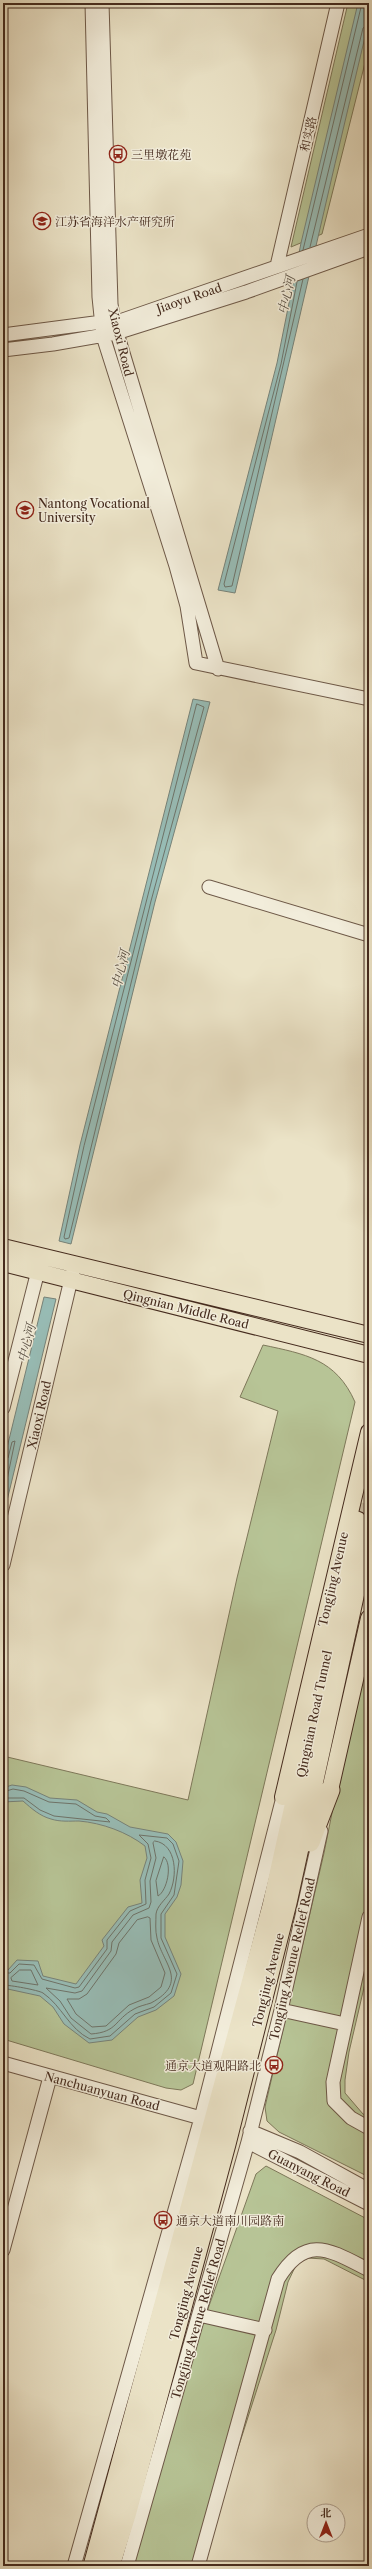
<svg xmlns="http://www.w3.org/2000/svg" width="372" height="2569" font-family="'Libre Caslon Text','Noto Serif SC',serif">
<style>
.green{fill:#b7c496;stroke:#7e785a}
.water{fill:#98beb8;stroke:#77837a}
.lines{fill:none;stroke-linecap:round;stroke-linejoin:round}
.shore{stroke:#6e746b;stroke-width:1}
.highway-tunnel{stroke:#cabea5;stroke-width:19;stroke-dasharray:19 10;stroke-linecap:butt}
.minor-casing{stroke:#6e5948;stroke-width:15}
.major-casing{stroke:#452b1e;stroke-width:18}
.highway-casing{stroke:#452b1e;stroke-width:21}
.minor{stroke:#f2eddb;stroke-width:13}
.major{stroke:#ebe3c7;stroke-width:16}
.highway{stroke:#ebe3c7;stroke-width:19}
.labels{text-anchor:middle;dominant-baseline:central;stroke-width:3;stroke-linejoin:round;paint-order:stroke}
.street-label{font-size:12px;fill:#452b1e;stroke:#f2eddb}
.poi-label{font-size:12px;fill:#452b1e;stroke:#f2eddb;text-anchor:start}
.water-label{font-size:13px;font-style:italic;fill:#5a5044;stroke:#f2eddb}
</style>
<rect width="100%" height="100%" fill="#ebe3c7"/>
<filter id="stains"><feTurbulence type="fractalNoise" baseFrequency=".005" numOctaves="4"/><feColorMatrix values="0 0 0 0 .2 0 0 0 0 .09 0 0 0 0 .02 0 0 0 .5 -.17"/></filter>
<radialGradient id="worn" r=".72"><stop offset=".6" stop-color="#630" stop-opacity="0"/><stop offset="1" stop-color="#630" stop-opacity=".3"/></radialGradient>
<!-- green -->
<path class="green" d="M348,3h21v44l-47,187 -31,13z
M263,1345c42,9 73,14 92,57l-162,682 -12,6 -15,-2 -163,-49v-283l185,44 49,-222 41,-167 -38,-14z
M369,1649v317l-20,86 -4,28v13l18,21 6,3v60l-90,-45 -12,-11 -2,-14 59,-254 28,-140z
M266,2166l103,54v62l-45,-23 -16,-1 -12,7 -8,17 -12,48 -53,165 -19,71h-74l69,-232 57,-160z"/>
<!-- water -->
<path class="water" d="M358,3h11v17c-46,191 -88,382 -134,573l-17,-3 59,-227 24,-120z
M193,699l17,3 -55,200 -84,342 -12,-3 21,-96z
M44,1297l12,2 -53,218v-53z
M12,1785l14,2 24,11 27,2 20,12 10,2 23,13 38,7 8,8 7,19 -2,24 -4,12 -12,17v23l16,37 -7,22 -18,14 -18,7 -26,23 -23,3 -25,-19 -11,-17 -13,-11 -37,-8v-19l5,1 9,-10 21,1 5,15 33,8 28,-38 -2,-6 26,-33 14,-4 -2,-23 7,-22 -2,-12c-18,-14 -43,-23 -66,-25 -9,0 -19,1 -28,-2 -11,-3 -19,-10 -28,-18l-20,1v-14z"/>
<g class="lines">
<!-- shore -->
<path class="shore" d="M310,247l53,-219 6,-4
M303,250l59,-247
M297,282l-16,82 -57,220 1,3 7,-1 71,-307
M197,704l7,3 -53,194 -82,337 -4,1 -1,-2 20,-91z
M3,1461l5,-3 4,-16 3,-1 -12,58
M3,1792l10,-3 11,2 25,11 27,2 19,12 11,2 4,4 -56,-6 -14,-6 -16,-12h-21
M155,1841c22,3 23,36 14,53 -4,6 -12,12 -13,20 0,7 -1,17 1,24 5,25 33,44 -6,65 -6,2 -12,3 -17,6 -20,11 -16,23 -43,25l-20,-16 -11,-17 -14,-13 29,5 7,-2 29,-40 1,-9 21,-27 16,-7 2,-6 -1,-21 6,-23 -3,-15z
M164,1857c9,7 3,34 -6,39l-2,-15z
M148,1917l2,1 1,22 14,33 -4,14 -12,10 -20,8 -23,21 -14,1 -16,-13 -9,-15h12l8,-5 29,-40 3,-11 18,-23z
M20,1970h11l7,15 -26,-4 -1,-3z
M3,1973h7l9,-9 15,1 8,14 33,9 4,-1 28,-38v-9l23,-29 16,-7 -1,-24 6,-22 -3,-14 -9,-9 28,3 6,6 6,17 -5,34 -13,19v24l16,36 -6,19 -17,14 -19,7 -25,22 -20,3c-21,-10 -28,-33 -47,-46 -5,-3 -33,-8 -40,-8"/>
<!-- highway-tunnel -->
<path class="highway-tunnel" d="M357,1521l12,-50"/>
<defs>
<path id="minor" d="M92,3l7,294 4,39 73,230 11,40 9,57 173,36
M102,3l9,301 3,19 104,346
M277,266l61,-263
M3,335l99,-13 12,1 255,-88
M3,350l50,-6 63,-11 130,-41 123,-44
M209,887l160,48
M3,1408l37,-145
M3,1565l70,-294
M369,1917l-36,165 1,19 17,17 18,10
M281,2010l64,14
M3,2063l198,55
M250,2131l50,21 69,38
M248,2142l121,62
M3,2250l47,-173
M199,2315l66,15
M74,2566l127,-448 82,-321
M127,2566l121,-424 33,-132 40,-179
M198,2566l80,-287c28,-46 52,-29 91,-9"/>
<path id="major" d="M3,1247l366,88
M3,1263l366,92
M330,1790l39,-172
M283,1797l86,-365"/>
<path id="highway" d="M310,1842l20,-52
M93,2566l179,-660 85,-385
M110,2566l16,-51 100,-371 61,-241 82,-375"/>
</defs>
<!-- minor casing -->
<use href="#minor" class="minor-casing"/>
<!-- major casing -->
<use href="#major" class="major-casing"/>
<!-- highway casing -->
<use href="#highway" class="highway-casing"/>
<!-- minor -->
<use href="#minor" class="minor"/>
<!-- major -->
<use href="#major" class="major"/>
<!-- highway -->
<use href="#highway" class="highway"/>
</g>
<!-- icons -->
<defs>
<symbol id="bus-ring" viewBox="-11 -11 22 22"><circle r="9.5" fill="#f2eddb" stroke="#8f2418" stroke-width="1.5"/><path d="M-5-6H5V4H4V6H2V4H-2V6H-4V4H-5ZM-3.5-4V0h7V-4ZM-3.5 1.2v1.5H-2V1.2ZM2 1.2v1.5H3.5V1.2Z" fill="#8f2418"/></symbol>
<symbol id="university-ring" viewBox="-11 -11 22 22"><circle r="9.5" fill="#f2eddb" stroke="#8f2418" stroke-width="1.5"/><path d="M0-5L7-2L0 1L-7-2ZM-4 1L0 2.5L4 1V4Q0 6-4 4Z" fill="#8f2418"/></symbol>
</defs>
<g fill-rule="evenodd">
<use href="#bus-ring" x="108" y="144" width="20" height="20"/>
<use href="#university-ring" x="32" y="211" width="20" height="20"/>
<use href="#university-ring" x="15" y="500" width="20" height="20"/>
<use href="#bus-ring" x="264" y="2055" width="20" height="20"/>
<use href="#bus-ring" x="153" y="2210" width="20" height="20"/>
</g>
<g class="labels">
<!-- street labels -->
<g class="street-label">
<text transform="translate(308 134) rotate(-77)">和实路</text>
<text transform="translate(189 298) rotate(-19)">Jiaoyu Road</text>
<text transform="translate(121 342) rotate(76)">Xiaoxi Road</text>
<text transform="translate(186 1309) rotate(14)">Qingnian Middle Road</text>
<text transform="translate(39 1415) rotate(-77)">Xiaoxi Road</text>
<text transform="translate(333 1579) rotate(-77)">Tongjing Avenue</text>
<text transform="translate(314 1714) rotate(-78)">Qingnian Road Tunnel</text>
<text transform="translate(292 1959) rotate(-77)">Tongjing Avenue Relief Road</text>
<text transform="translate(268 1980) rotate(-76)">Tongjing Avenue</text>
<text transform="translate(102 2091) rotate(15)">Nanchuanyuan Road</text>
<text transform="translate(309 2173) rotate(27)">Guanyang Road</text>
<text transform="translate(186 2293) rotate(-75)">Tongjing Avenue</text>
<text transform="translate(198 2319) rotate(-74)">Tongjing Avenue Relief Road</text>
</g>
<!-- poi labels -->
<g class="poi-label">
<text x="131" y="154">三里墩花苑</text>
<text x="55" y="221">江苏省海洋水产研究所</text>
<text x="38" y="503">Nantong Vocational<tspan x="38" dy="14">University</tspan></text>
<text x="261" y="2065" text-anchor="end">通京大道观阳路北</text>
<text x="176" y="2220">通京大道南川园路南</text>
</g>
<!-- water labels -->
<g class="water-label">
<text transform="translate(286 295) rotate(-77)">中心河</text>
<text transform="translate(120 969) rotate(-76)">中心河</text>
<text transform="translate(26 1343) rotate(-76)">中心河</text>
</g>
</g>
<!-- margin -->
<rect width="372" height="2569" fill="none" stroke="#ebe3c7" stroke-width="16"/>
<rect x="4" y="4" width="364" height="2561" fill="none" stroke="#452b1e" stroke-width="2"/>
<rect x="8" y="8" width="356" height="2553" fill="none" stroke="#452b1e"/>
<!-- north arrow -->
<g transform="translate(326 2523)"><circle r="19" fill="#f2eddb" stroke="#ad9f8f"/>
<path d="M0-3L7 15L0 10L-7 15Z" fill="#8f2418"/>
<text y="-6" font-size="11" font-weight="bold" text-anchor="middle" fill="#452b1e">北</text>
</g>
<rect width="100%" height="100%" filter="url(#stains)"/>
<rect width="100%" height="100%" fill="url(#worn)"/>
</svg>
